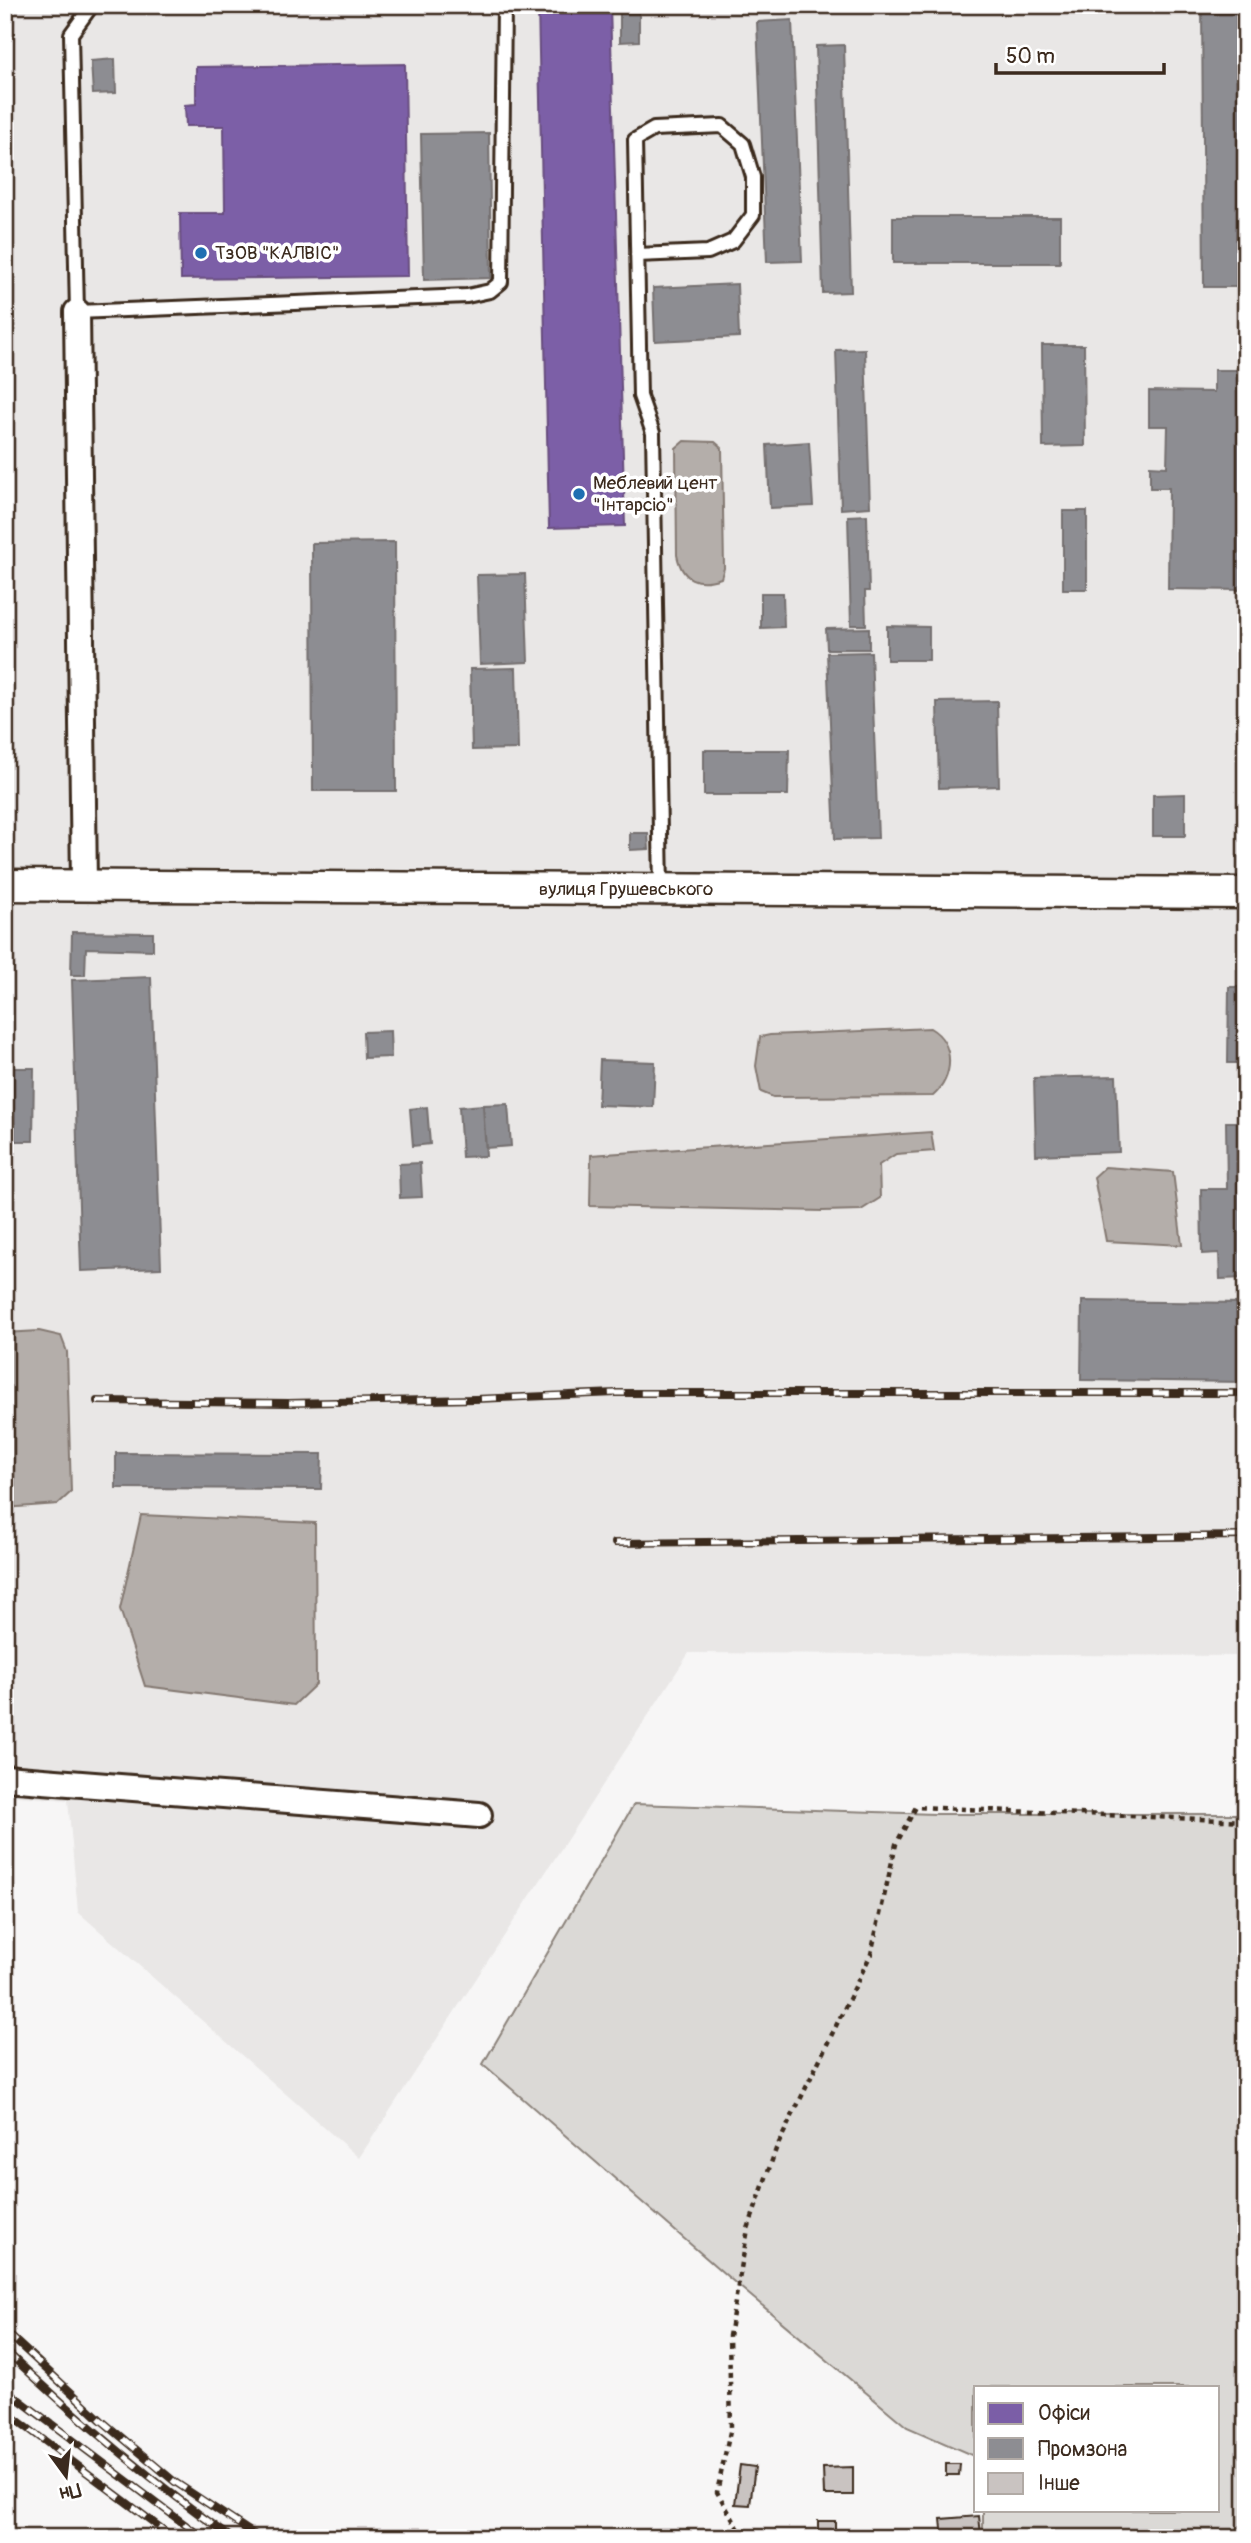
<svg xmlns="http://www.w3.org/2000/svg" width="1251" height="2543" font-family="Pangolin,sans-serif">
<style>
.built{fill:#e9e7e6}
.green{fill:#dbd9d6;stroke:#8b827a;stroke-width:2}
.water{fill:#b4aeaa;stroke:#847972;stroke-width:2}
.offices{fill:#7b5ea7;stroke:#684e7e;stroke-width:2}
.industry{fill:#8d8d92;stroke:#746f6f;stroke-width:2}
.building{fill:#c9c3c1;stroke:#3b2a1e;stroke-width:2}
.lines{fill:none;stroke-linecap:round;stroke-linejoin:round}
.service-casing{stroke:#3b2a1e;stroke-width:18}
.minor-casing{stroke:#3b2a1e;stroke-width:30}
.tertiary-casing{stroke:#3b2a1e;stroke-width:35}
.path{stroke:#3b2a1e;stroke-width:4.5;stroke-dasharray:5 5;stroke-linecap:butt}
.service{stroke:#fff;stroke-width:12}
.minor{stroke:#fff;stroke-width:24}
.tertiary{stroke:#fff;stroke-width:30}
.rail-casing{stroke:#3b2a1e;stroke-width:8}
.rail{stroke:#fff;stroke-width:5;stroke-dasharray:16;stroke-linecap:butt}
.poi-dot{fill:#1f6fb2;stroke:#fff;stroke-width:2.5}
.labels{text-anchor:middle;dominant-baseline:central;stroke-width:7;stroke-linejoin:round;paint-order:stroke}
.poi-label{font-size:19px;fill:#3b2a1e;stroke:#fff;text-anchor:start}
.street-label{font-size:19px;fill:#3b2a1e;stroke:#fff}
</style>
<rect width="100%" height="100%" fill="#f7f6f6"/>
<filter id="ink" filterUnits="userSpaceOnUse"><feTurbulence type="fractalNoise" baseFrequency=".0143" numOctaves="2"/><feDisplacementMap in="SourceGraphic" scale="14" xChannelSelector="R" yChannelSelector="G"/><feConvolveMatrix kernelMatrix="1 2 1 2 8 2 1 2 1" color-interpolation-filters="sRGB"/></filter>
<g filter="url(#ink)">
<!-- built -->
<path class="built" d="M5,5h1241v1651l-557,-3 -330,505 -281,-246 -10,-112 -63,-5z"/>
<!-- green -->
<path class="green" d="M634,1804l301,10h311v724h-263v-28h235v-123h-242v70l-69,-30 -180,-151 -244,-212z"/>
<!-- water -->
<path class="water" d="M684,441l31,1 7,6 2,120 -3,10c-24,8 -39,2 -44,-23l-1,-107z
M930,1028c26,15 24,50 3,68l-160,1 -12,-5 -5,-26 4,-29 10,-2z
M931,1132l3,19 -38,3 -17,11 1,33 -19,12 -38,1 -233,-5 1,-51z
M1105,1167l68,5 9,73 -76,-4 -12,-64z
M39,1331l22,5 6,16 4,140 -13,12 -53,4v-175z
M141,1515l174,8 1,161 -22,21 -149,-19 -25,-77z"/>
<!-- offices -->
<path class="offices" d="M538,5h72l15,521 -76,2z
M405,64l3,212 -227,3 -1,-66h45l-1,-87h-38l-1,-21 11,-1v-37z"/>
<!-- industry -->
<path class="industry" d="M620,5h19v36l-19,1z
M1202,5h44v282h-42z
M792,20l10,241 -35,1 -10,-240z
M844,45l7,247 -28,1 -7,-247z
M115,59l1,34 -23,1 -2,-33z
M489,133l2,145 -67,2 -3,-146z
M893,217h167v46h-167z
M737,284l2,53 -84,4 -2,-53z
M1042,345h42l1,101 -42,1z
M865,349l5,158 -29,2 -5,-159z
M1214,370h32l-2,220 -76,-1 1,-101h-19v-22l17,1 1,-41h-19v-35l65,1z
M809,442l4,64 -43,2 -3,-63z
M1063,511h24v78h-24z
M867,515l2,76h-4l1,34h-15l-3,-109z
M395,542l1,249h-83l-1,-248z
M525,574l3,88 -48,2 -3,-89z
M761,593h22l1,34 -23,1z
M887,626l42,1v33h-42z
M869,628v21h-42l-1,-20z
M871,652l7,186 -43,1 -8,-186z
M516,668l2,81 -46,1 -2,-81z
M997,701l2,85 -60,2 -2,-86z
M704,750h85l-1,45h-84z
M1185,794v42h-32v-41z
M630,833h18l1,16 -19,1z
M72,932l81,1v17l-67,-2 -1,27h-14z
M151,977l10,291 -80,3 -9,-291z
M1229,987h17v76h-18z
M390,1031l1,26 -27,1 -1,-26z
M600,1060l55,2 -2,45 -55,-2z
M5,1068h29l-1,73h-28z
M1116,1076l3,76 -83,3 -2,-77z
M508,1104l3,42 -25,2 -3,-43z
M483,1105l3,51 -24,1 -3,-50z
M427,1107l3,37 -17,2 -3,-37z
M1226,1122h20v156l-26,1 -1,-26 -17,1 -1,-65h26z
M420,1163l2,34 -22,1 -1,-34z
M1082,1301l164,2v79l-165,-2z
M116,1453l206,1 -1,35 -205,-1z"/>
<!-- building -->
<path class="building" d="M946,2464h14l-1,11h-13z
M740,2465l15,2 -5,38 -15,-1z
M853,2467v28h-29l-1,-27z
M979,2516l2,19 -38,3 -2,-19z
M818,2521h17v17h-17z"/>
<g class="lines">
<defs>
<path id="service" d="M92,5l-21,29 6,278 390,-16 23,-5 11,-9 3,-277
M637,255l71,-3 25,-11 20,-26v-38l-10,-33 -21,-18 -68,3 -19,11 5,256 13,37 8,456"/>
<path id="minor" d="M77,312l7,573
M5,1778l474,37"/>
<path id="tertiary" d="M5,885l1241,8"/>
</defs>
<!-- service casing -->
<use href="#service" class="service-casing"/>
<!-- minor casing -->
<use href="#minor" class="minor-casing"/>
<!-- tertiary casing -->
<use href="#tertiary" class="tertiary-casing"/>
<!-- path -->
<path class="path" d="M744,2538l-27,-46 14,-65 -2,-91 19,-107 28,-80 95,-195 25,-110 20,-37 330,14"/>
<!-- service -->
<use href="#service" class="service"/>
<!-- minor -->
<use href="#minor" class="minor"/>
<!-- tertiary -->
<use href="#tertiary" class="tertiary"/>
<defs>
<path id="rail" d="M97,1401l192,2 186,-4 141,-6h630
M615,1543l631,-7
M5,2331l96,89 74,62 85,56
M5,2350c72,68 146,131 227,188
M5,2389l198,149
M5,2411l169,127"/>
</defs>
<!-- rail casing -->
<use href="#rail" class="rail-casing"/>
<!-- rail -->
<use href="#rail" class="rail"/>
</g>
</g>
<!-- markers -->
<g class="poi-dot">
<circle cx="201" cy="253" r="7"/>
<circle cx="579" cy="494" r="7"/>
</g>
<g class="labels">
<!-- poi labels -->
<g class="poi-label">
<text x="215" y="253">ТзОВ "КАЛВІС"</text>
<text x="593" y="483">Меблевий цент<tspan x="593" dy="22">"Інтарсіо"</tspan></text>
</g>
<!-- street labels -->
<g class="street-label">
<text x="626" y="889">вулиця Грушевського</text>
</g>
</g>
<!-- margin -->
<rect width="1251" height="2543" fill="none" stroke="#fff" stroke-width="28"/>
<rect x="14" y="14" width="1223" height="2515" fill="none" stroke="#3b2a1e" stroke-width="2.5" filter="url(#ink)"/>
<!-- legend -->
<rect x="974" y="2386" width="245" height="126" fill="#ffffff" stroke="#b1aaa5" stroke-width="2"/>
<rect x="988" y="2403" width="35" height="21" fill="#7b5ea7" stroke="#b1aaa5" stroke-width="2"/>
<text x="1038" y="2420" font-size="21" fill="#3b2a1e">Офіси</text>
<rect x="988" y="2438" width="35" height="21" fill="#8d8d92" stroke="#b1aaa5" stroke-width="2"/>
<text x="1038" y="2456" font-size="21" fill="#3b2a1e">Промзона</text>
<rect x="988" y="2473" width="35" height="21" fill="#c9c3c1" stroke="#b1aaa5" stroke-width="2"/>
<text x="1038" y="2490" font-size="21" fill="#3b2a1e">Інше</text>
<!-- north arrow -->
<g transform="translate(66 2476) rotate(165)" stroke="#ffffff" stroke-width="5" paint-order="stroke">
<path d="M0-5L12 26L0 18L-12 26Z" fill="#3b2a1e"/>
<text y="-10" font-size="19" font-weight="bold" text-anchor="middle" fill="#3b2a1e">Пн</text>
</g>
<!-- scale -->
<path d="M996 63v10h168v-10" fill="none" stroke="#3b2a1e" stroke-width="3.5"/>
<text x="1006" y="63" font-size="21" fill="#3b2a1e" stroke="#ffffff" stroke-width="5" paint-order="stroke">50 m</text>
</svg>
